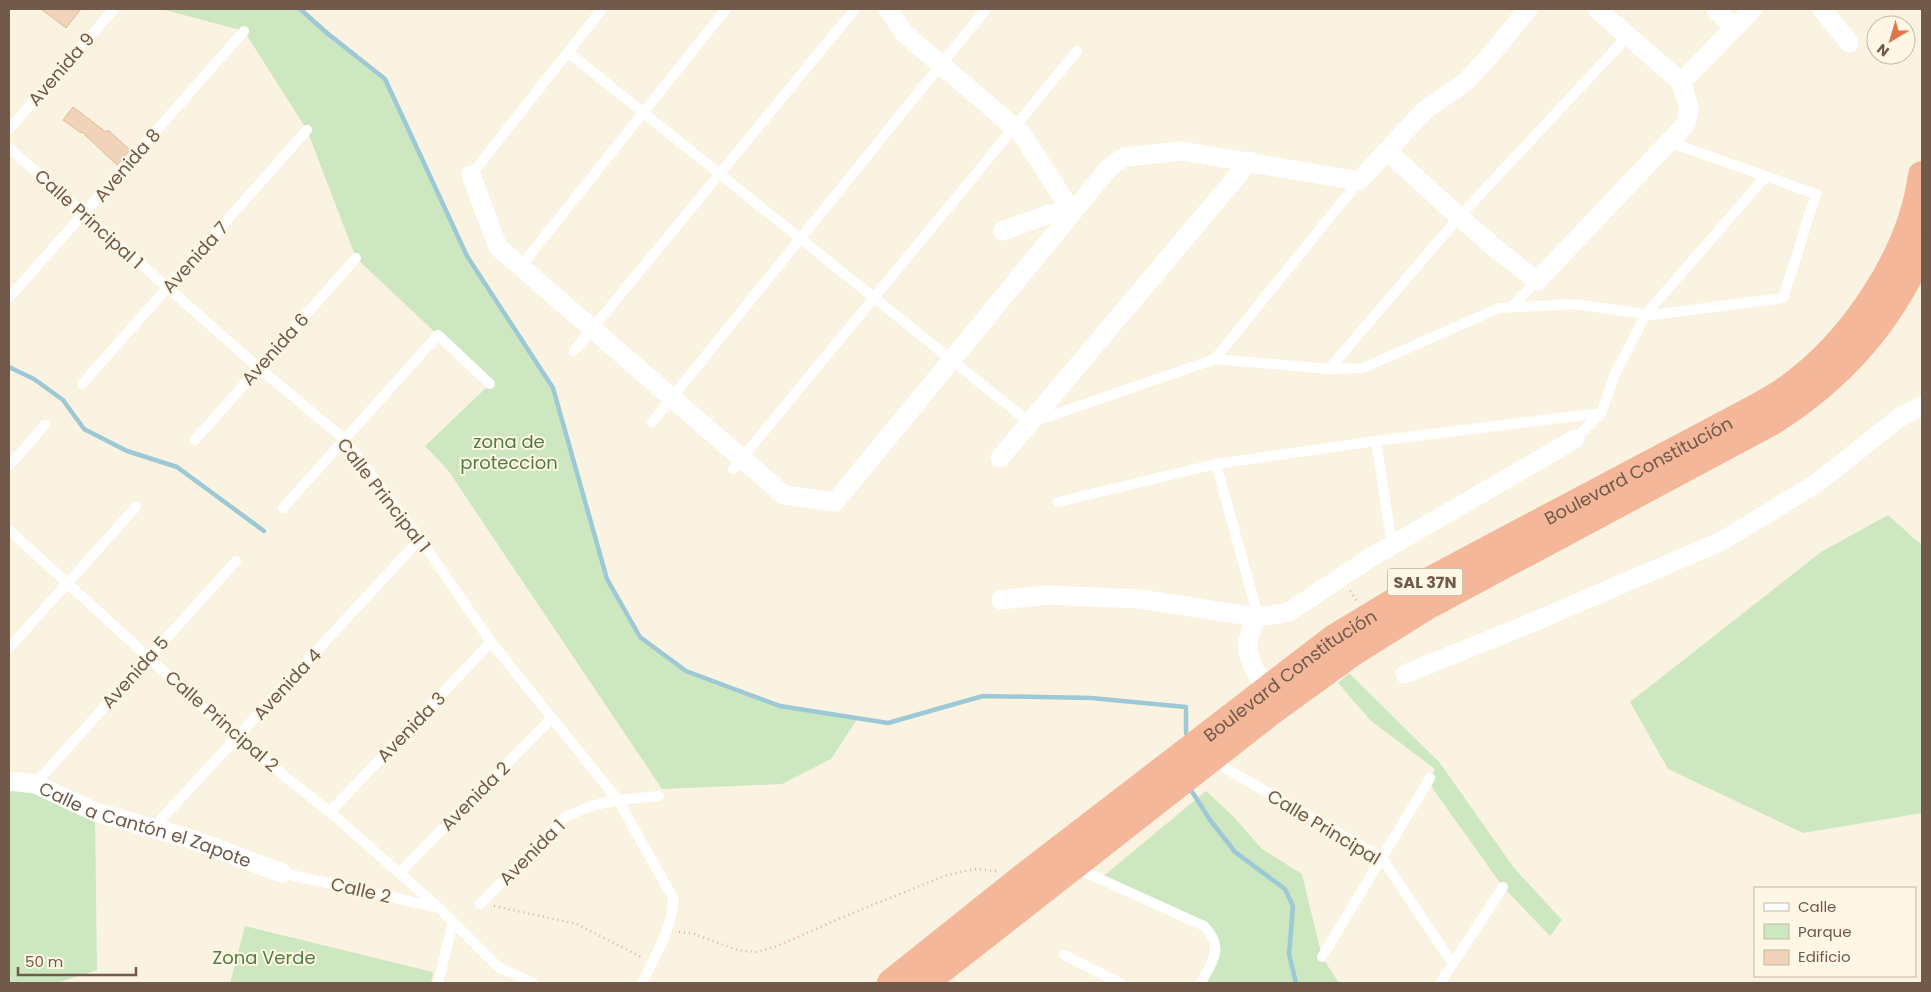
<svg xmlns="http://www.w3.org/2000/svg" width="1931" height="992" font-family="Poppins,sans-serif">
<style>
.green{fill:#cde8c0}
.lines{fill:none;stroke-linecap:round;stroke-linejoin:round}
.stream{stroke:#9dc8d5;stroke-width:4.5}
.building{fill:#f0d3b9;stroke:#e2ba9a}
.path{stroke:#d4b69d;stroke-width:2.5;stroke-dasharray:1 4;stroke-linecap:butt}
.lane{stroke:#fff;stroke-width:10}
.street{stroke:#fff;stroke-width:19}
.highway{stroke:#f4b799;stroke-width:28}
.labels{text-anchor:middle;dominant-baseline:central;stroke-width:4;stroke-linejoin:round;paint-order:stroke}
.shield{fill:#fef7e6;stroke:#9b8978;stroke-width:1}
.shield-label{font-size:16px;font-weight:bold;fill:#715a49}
.street-label{font-size:18px;fill:#715a49;stroke:#fef7e6}
.park-label{font-size:18px;fill:#517c44;stroke:#fef7e6}
</style>
<rect width="100%" height="100%" fill="#fbf3e1"/>
<!-- green -->
<path class="green" d="M161,9h139l27,24 58,46 82,177 86,132 54,191 33,58 46,34 94,35 78,12 -27,41 -49,25 -120,5 -215,-320 -22,-23 65,-62 -134,-126 -49,-128 -63,-99z
M1888,515l29,26 5,3v269l-119,20 -135,-64 -38,-67 191,-150z
M1349,673l91,90 74,105 48,52 -12,16 -47,-49 -70,-98 -3,-11 5,-9 -65,-49 -32,-37z
M9,788l25,5 61,19 2,158 -40,13h-48z
M1206,791l27,25 29,33 40,25 20,83 17,26h-138l16,-30 -4,-17 -113,-57z
M245,926l188,46 -2,11h-201z"/>
<g class="lines">
<!-- stream -->
<path class="stream" d="M300,9l27,24 58,46 82,177 86,132 54,191 33,58 46,34 94,35 108,17 95,-27 108,2 95,9v26
M9,367l25,12 29,21 21,29 43,22 50,16 87,64
M1189,787l21,33 25,32 50,37 8,17 -4,48 7,29"/>
</g>
<!-- building -->
<path class="building" d="M41,9h40l-15,19z
M73,107l33,25 2,-2 22,20 -13,15 -35,-33 -1,1 -18,-13z"/>
<g class="lines">
<!-- path -->
<path class="path" d="M1350,591l7,10
M494,906l83,18 64,33
M679,932l13,1 45,17 20,2 20,-6 73,-32 97,-39 28,-6 21,2"/>
<!-- lane -->
<path class="lane" d="M568,52l462,371 185,-64 114,10 34,-1 136,-60 75,-4 78,11 131,-17 33,-104 -147,-52
M9,129l105,-120
M9,148l250,220 85,71 76,100 71,103 127,158 55,98c0,30 -18,58 -31,85
M471,175l131,-166
M521,266l205,-257
M9,298l235,-267
M1511,307l26,-26
M574,351l281,-342
M1215,359l144,-178
M1329,369l130,-152 169,-181
M82,384l225,-254
M652,422l334,-413
M1575,439l26,-26 14,-39 31,-60 120,-138
M195,440l161,-182
M1376,441l16,104
M1216,464l42,152
M9,466l36,-41
M733,469l344,-418
M1058,502l158,-38 160,-23 225,-28
M283,508l155,-173 52,49
M9,530l228,208 93,74 109,96 59,59 35,16
M9,648l127,-141
M1211,760l171,98 71,106
M35,784l201,-223
M330,812l161,-170
M153,828l267,-289
M1076,868l128,58c21,22 9,34 -3,57
M282,873l154,34
M399,873l153,-155
M480,904l85,-87 26,-11 27,-6 41,-4
M1064,955l56,28
M1322,957l108,-179
M438,983l15,-61
M1440,983l63,-96"/>
<!-- street -->
<g class="street">
<path d="M888,9l17,25 116,99 51,79 -23,2 -46,17"/>
<path d="M1716,9l18,20"/>
<path d="M1822,9l27,34"/>
<path d="M1681,82l72,-73"/>
<path d="M1387,151c49,45 97,90 150,130l149,-157 3,-17 -8,-25 -84,-73"/>
<path d="M471,175l27,72 286,248 51,7 274,-334 15,-11 58,-6 177,30 65,-70 41,-29 23,-24 40,-49"/>
<path d="M1000,458l250,-297"/>
<path d="M1001,600l46,-5 93,4 103,16 23,1 23,-4 81,-54 205,-119"/>
<path d="M1258,616c-19,31 -9,45 8,73"/>
<path d="M1405,674l119,-48 198,-85 95,-58 83,-66 22,-11"/>
<path id="s1" d="M9,781l26,3 60,28 93,26 94,35"/>
</g>
<!-- highway -->
<g class="highway">
<path id="s2" d="M891,983l134,-107 308,-237 96,-58 321,-170c11,-6 23,-12 33,-19 68,-47 128,-135 139,-217"/>
<path d="M924,983l345,-270 87,-63 69,-43 346,-185c70,-44 116,-97 151,-172"/>
</g>
</g>
<g class="labels">
<!-- shield labels -->
<rect class="shield" x="1387.5" y="568.5" width="75" height="27" rx="4"/>
<g class="shield-label">
<text x="1425" y="582">SAL 37N</text>
</g>
<!-- street labels -->
<g class="street-label">
<text transform="translate(61 69) rotate(-49)">Avenida 9</text>
<text transform="translate(127 165) rotate(-49)">Avenida 8</text>
<text transform="translate(89 219) rotate(42)">Calle Principal 1</text>
<text transform="translate(195 257) rotate(-48)">Avenida 7</text>
<text transform="translate(275 349) rotate(-48)">Avenida 6</text>
<text stroke="none"><textPath href="#s2" startOffset="909">Boulevard Constitución</textPath></text>
<text transform="translate(384 495) rotate(52)">Calle Principal 1</text>
<text transform="translate(135 672) rotate(-48)">Avenida 5</text>
<text stroke="none"><textPath href="#s2" startOffset="504">Boulevard Constitución</textPath></text>
<text transform="translate(287 684) rotate(-47)">Avenida 4</text>
<text transform="translate(222 721) rotate(41)">Calle Principal 2</text>
<text transform="translate(411 727) rotate(-46)">Avenida 3</text>
<text transform="translate(475 796) rotate(-45)">Avenida 2</text>
<text stroke="none"><textPath href="#s1" startOffset="144">Calle a Cantón el Zapote</textPath></text>
<text transform="translate(1324 827) rotate(31)">Calle Principal</text>
<text transform="translate(532 852) rotate(-45)">Avenida 1</text>
<text transform="translate(361 890) rotate(13)">Calle 2</text>
</g>
<!-- park labels -->
<g class="park-label">
<text x="509" y="441">zona de<tspan x="509" dy="21">proteccion</tspan></text>
<text x="264" y="957">Zona Verde</text>
</g>
</g>
<!-- border -->
<rect width="1931" height="992" fill="none" stroke="#715a49" stroke-width="20"/>
<!-- legend -->
<rect x="1754" y="887" width="162" height="90" fill="#fef7e6" stroke="#c6b8a7"/>
<rect x="1764" y="903" width="25" height="8" fill="#ffffff" stroke="#c6b8a7"/>
<text x="1798" y="912" font-size="15" fill="#715a49">Calle</text>
<rect x="1764" y="924" width="25" height="15" fill="#cde8c0" stroke="#c6b8a7"/>
<text x="1798" y="937" font-size="15" fill="#715a49">Parque</text>
<rect x="1764" y="950" width="25" height="15" fill="#f0d3b9" stroke="#c6b8a7"/>
<text x="1798" y="962" font-size="15" fill="#715a49">Edificio</text>
<!-- north arrow -->
<g transform="translate(1891 40) rotate(218)"><circle r="24" fill="#fef7e6" stroke="#c6b8a7"/>
<path d="M0-4L9 19L0 12L-9 19Z" fill="#e27649"/>
<text y="-8" font-size="14" font-weight="bold" text-anchor="middle" fill="#715a49">N</text>
</g>
<!-- scale -->
<path d="M18 967v8h118v-8" fill="none" stroke="#715a49" stroke-width="2.5"/>
<text x="25" y="967" font-size="15" fill="#715a49" stroke="#fef7e6" stroke-width="4" paint-order="stroke">50 m</text>
</svg>
